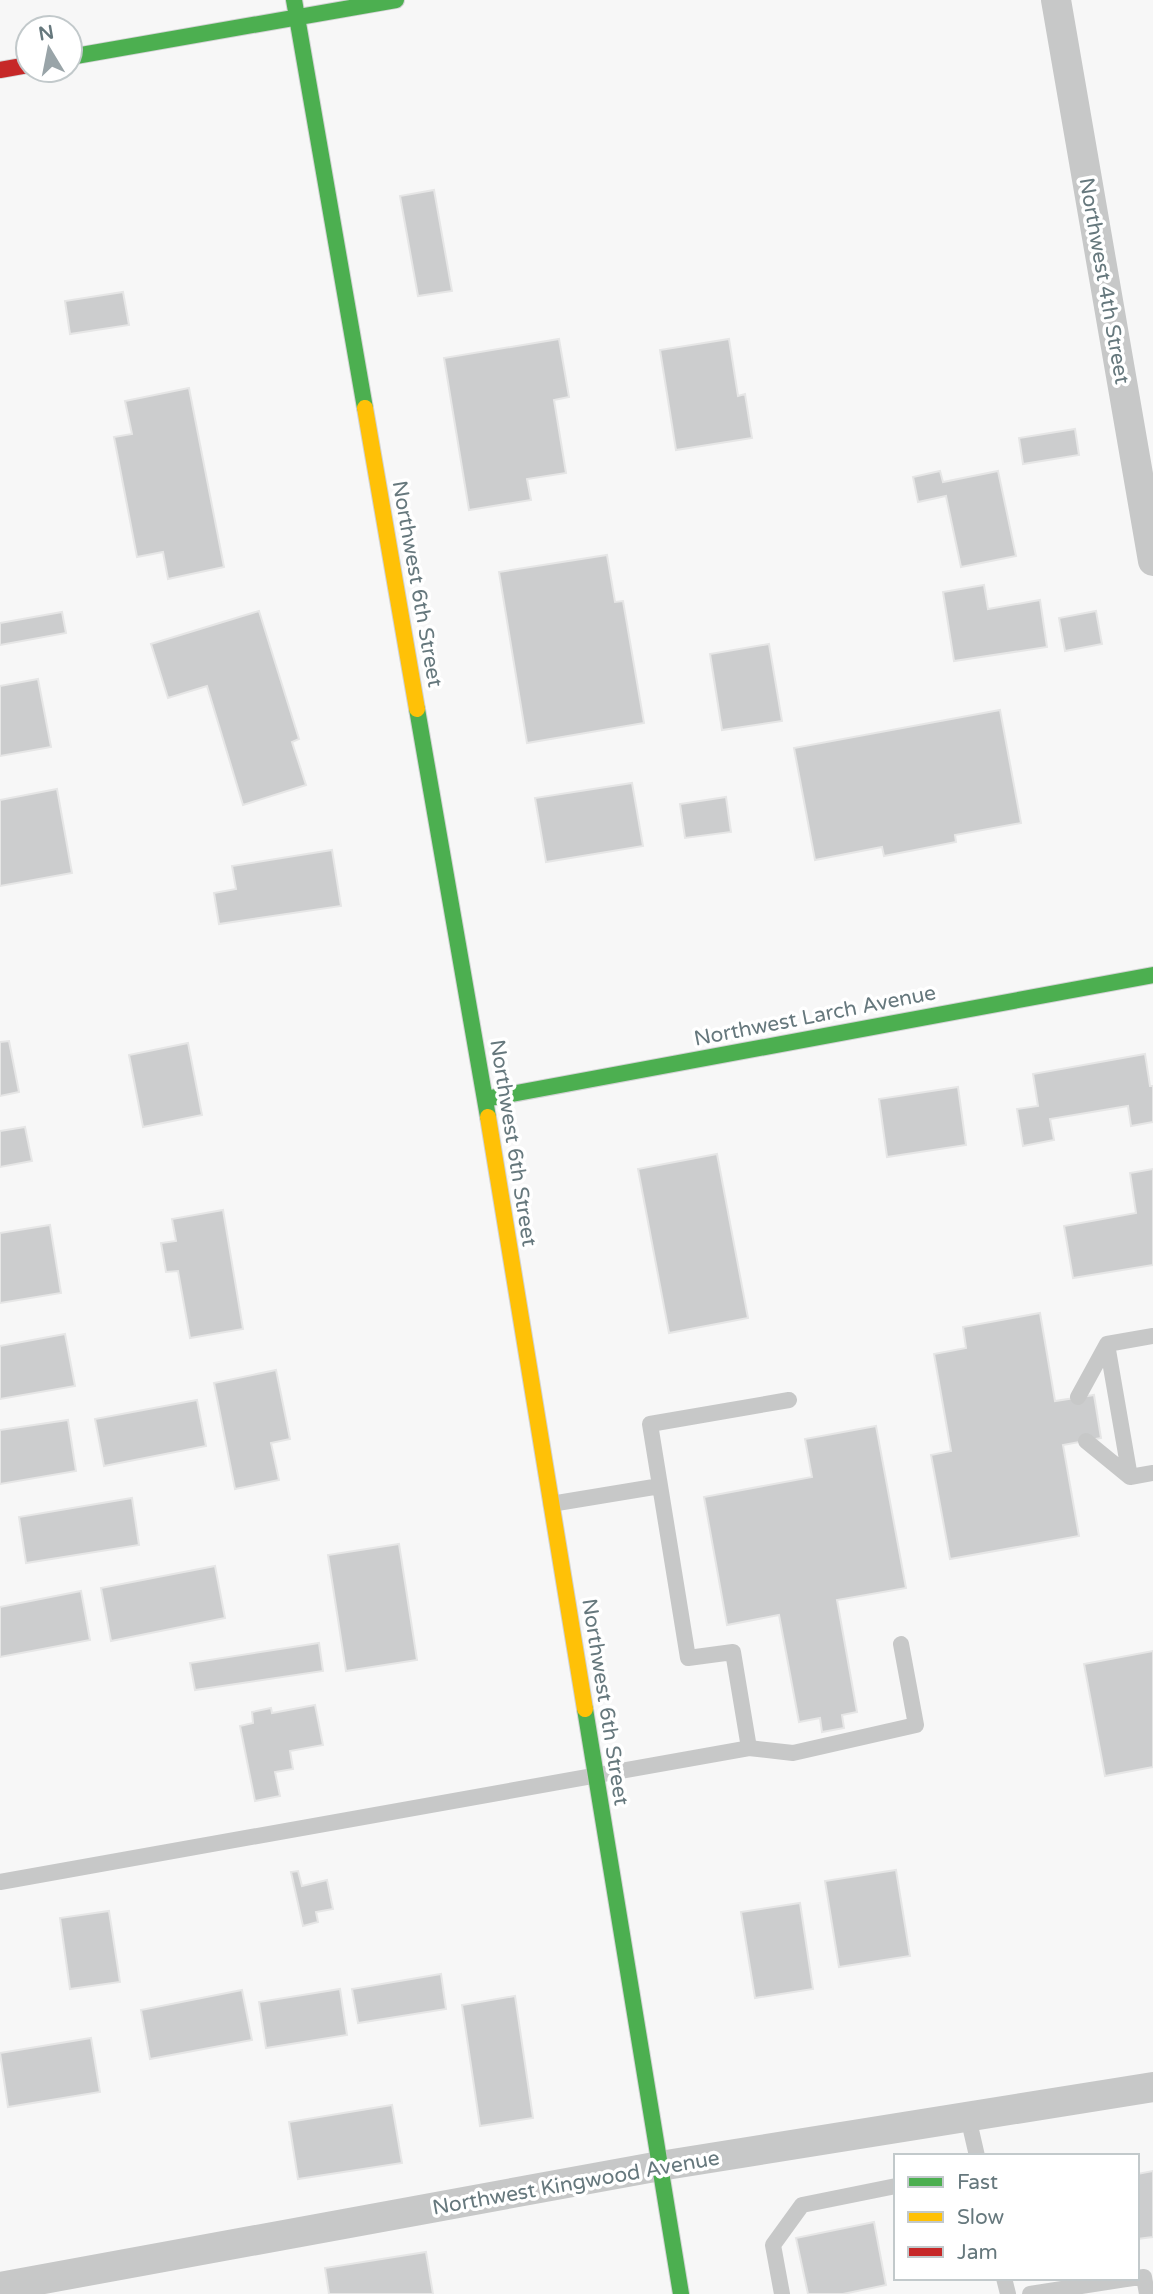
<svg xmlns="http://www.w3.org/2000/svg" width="1153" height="2294" font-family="'Varela Round',sans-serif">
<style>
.building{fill:#cccdce;stroke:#e6e6e6;stroke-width:2}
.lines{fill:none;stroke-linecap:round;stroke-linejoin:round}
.fast-casing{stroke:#d2d3d4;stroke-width:18}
.slow-casing{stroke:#d2d3d4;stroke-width:18}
.jam-casing{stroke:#d2d3d4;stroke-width:18}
.lane{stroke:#c7c8c8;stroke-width:16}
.street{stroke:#c7c8c8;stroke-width:30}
.fast{stroke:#4caf50;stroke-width:16}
.slow{stroke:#ffc107;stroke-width:16}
.jam{stroke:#c62828;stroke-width:16}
.labels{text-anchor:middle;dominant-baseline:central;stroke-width:7;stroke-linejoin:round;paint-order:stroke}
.street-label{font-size:21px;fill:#66787d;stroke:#fff}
</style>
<rect width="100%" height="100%" fill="#f7f7f7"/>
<!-- building -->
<path class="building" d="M434,190l18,101 -34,5 -18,-100z
M123,292l6,33 -59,9 -5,-33z
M559,339l10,58 -15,3 12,73 -39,6 4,21 -62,10 -25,-152z
M729,339l9,57 7,-2 7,44 -76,12 -16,-100z
M189,388l35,179 -56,12 -5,-27 -26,5 -23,-120 18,-3 -7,-33z
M1075,429l4,26 -56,9 -4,-26z
M940,471l3,11 55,-11 18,85 -55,11 -15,-71 -28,6 -5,-25z
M607,555l8,47 8,-1 21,122 -117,20 -28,-171z
M984,585l4,24 52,-9 7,47 -93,14 -11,-69z
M259,611l40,128 -7,3 14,43 -63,20 -36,-119 -39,12 -17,-54z
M1096,611l6,33 -37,7 -6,-33z
M62,612l4,21 -66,12v-22z
M769,644l13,77 -60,9 -12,-76z
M38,679l13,68 -51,9v-70z
M1000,710l21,113 -66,12 1,7 -72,14 -2,-9 -67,13 -21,-112z
M632,783l11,63 -97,16 -11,-64z
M57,789l15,84 -72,13v-86z
M726,797l5,35 -46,6 -5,-34z
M332,850l9,56 -122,18 -5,-31 22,-4 -4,-23z
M9,1041l10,51 -19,4v-54z
M188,1043l14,72 -59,12 -14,-72z
M1145,1054l5,32h3v36l-22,4 -3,-20 -78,13 4,21 -31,6 -6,-37 21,-3 -5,-32z
M958,1087l8,58 -79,12 -8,-58z
M25,1127l7,34 -32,6v-36z
M717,1154l31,164 -79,15 -31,-164z
M1153,1169v96l-80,13 -9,-52 72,-13 -6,-40z
M223,1210l20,119 -53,9 -12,-67 -12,1 -5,-29 15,-2 -4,-22z
M50,1225l11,68 -61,10v-70z
M1040,1313l15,88 39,-6 7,43 -38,7 16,91 -129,23 -19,-104 20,-4 -17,-97 32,-6 -3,-21z
M65,1334l10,52 -75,13v-53z
M276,1370l14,69 -19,4 8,37 -44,9 -21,-106z
M197,1400l9,46 -102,20 -9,-47z
M68,1420l8,51 -76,13v-54z
M876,1426l30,162 -69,12 20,112 -15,3 2,13 -22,4 -2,-14 -21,4 -20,-107 -52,10 -23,-128 108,-20 -7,-38z
M132,1498l7,47 -113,18 -7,-46z
M399,1544l18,116 -71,11 -18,-116z
M215,1566l10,52 -114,23 -10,-53z
M81,1591l9,49 -90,17v-50z
M319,1643l4,28 -128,19 -5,-27z
M1153,1651v116l-48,9 -21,-112z
M315,1705l8,40 -33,6 3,18 -18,3 5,24 -25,5 -15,-75 13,-3 -1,-11 19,-4 1,5z
M896,1870l14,86 -71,11 -14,-86z
M298,1871l4,15 25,-6 6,29 -17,3 2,10 -15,4 -12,-54z
M800,1903l13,86 -58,9 -14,-86z
M109,1911l11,71 -50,7 -10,-71z
M441,1974l5,35 -88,14 -6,-34z
M340,1989l7,46 -81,13 -7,-46z
M242,1990l10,50 -102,19 -9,-49z
M515,1996l18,122 -53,8 -18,-121z
M91,2038l9,54 -92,15 -8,-54z
M392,2105l10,58 -104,16 -9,-57z
M1153,2171v66l-16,2v-65z
M874,2222l12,63 -43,9h-35l-12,-56z
M426,2252l7,42h-104l-4,-26z"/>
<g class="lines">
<defs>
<path id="fast" d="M294,0l71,408
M70,57l326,-57
M417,709l71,408
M485,1099l668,-124
M585,1709l96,585"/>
<path id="slow" d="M365,408l52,301
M488,1117l97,592"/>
<path id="jam" d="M0,70l28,-5"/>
</defs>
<!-- fast casing -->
<use href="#fast" class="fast-casing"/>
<!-- slow casing -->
<use href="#slow" class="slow-casing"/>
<!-- jam casing -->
<use href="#jam" class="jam-casing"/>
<!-- lane -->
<path class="lane" d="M1153,1336l-46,8 23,133 23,-4
M1078,1397l29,-53
M1086,1441l44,36
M551,1504l109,-18
M749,1748l44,5 123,-28 -15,-81
M0,1882l749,-134 -16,-96 -45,6 -38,-234 139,-24
M968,2117l9,39
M1004,2278l4,16
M1137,2278l7,-1 3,17
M782,2294l-9,-49 29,-40 94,-19
M1030,2294l103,-16"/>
<!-- street -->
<path class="street" d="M1056,0l97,561
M0,2287l660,-121 493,-79"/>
<!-- fast -->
<use href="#fast" class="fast"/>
<!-- slow -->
<use href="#slow" class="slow"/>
<!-- jam -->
<use href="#jam" class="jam"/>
</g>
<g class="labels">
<!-- street labels -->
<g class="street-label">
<text transform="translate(1104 281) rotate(80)">Northwest 4th Street</text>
<text transform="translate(417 584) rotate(80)">Northwest 6th Street</text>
<text transform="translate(815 1016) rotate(-11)">Northwest Larch Avenue</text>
<text transform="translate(513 1143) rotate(81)">Northwest 6th Street</text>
<text transform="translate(605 1702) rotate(81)">Northwest 6th Street</text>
<text transform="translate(576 2183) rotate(-10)">Northwest Kingwood Avenue</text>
</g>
</g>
<!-- legend -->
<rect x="894" y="2154" width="245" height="126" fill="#ffffff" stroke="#c2c9cb" stroke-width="2"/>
<rect x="908" y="2177" width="35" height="10" fill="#4caf50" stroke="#c2c9cb" stroke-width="2"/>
<text x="957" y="2189" font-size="21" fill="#66787d">Fast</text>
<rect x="908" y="2212" width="35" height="10" fill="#ffc107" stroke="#c2c9cb" stroke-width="2"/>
<text x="957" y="2224" font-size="21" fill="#66787d">Slow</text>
<rect x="908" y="2247" width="35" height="10" fill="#c62828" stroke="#c2c9cb" stroke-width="2"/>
<text x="957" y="2259" font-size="21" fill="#66787d">Jam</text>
<!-- north arrow -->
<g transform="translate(49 49) rotate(350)"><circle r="33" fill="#ffffff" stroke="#c2c9cb" stroke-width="2"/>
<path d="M0-5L12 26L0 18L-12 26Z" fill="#99a4a8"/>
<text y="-10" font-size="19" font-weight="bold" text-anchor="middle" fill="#66787d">N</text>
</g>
</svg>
